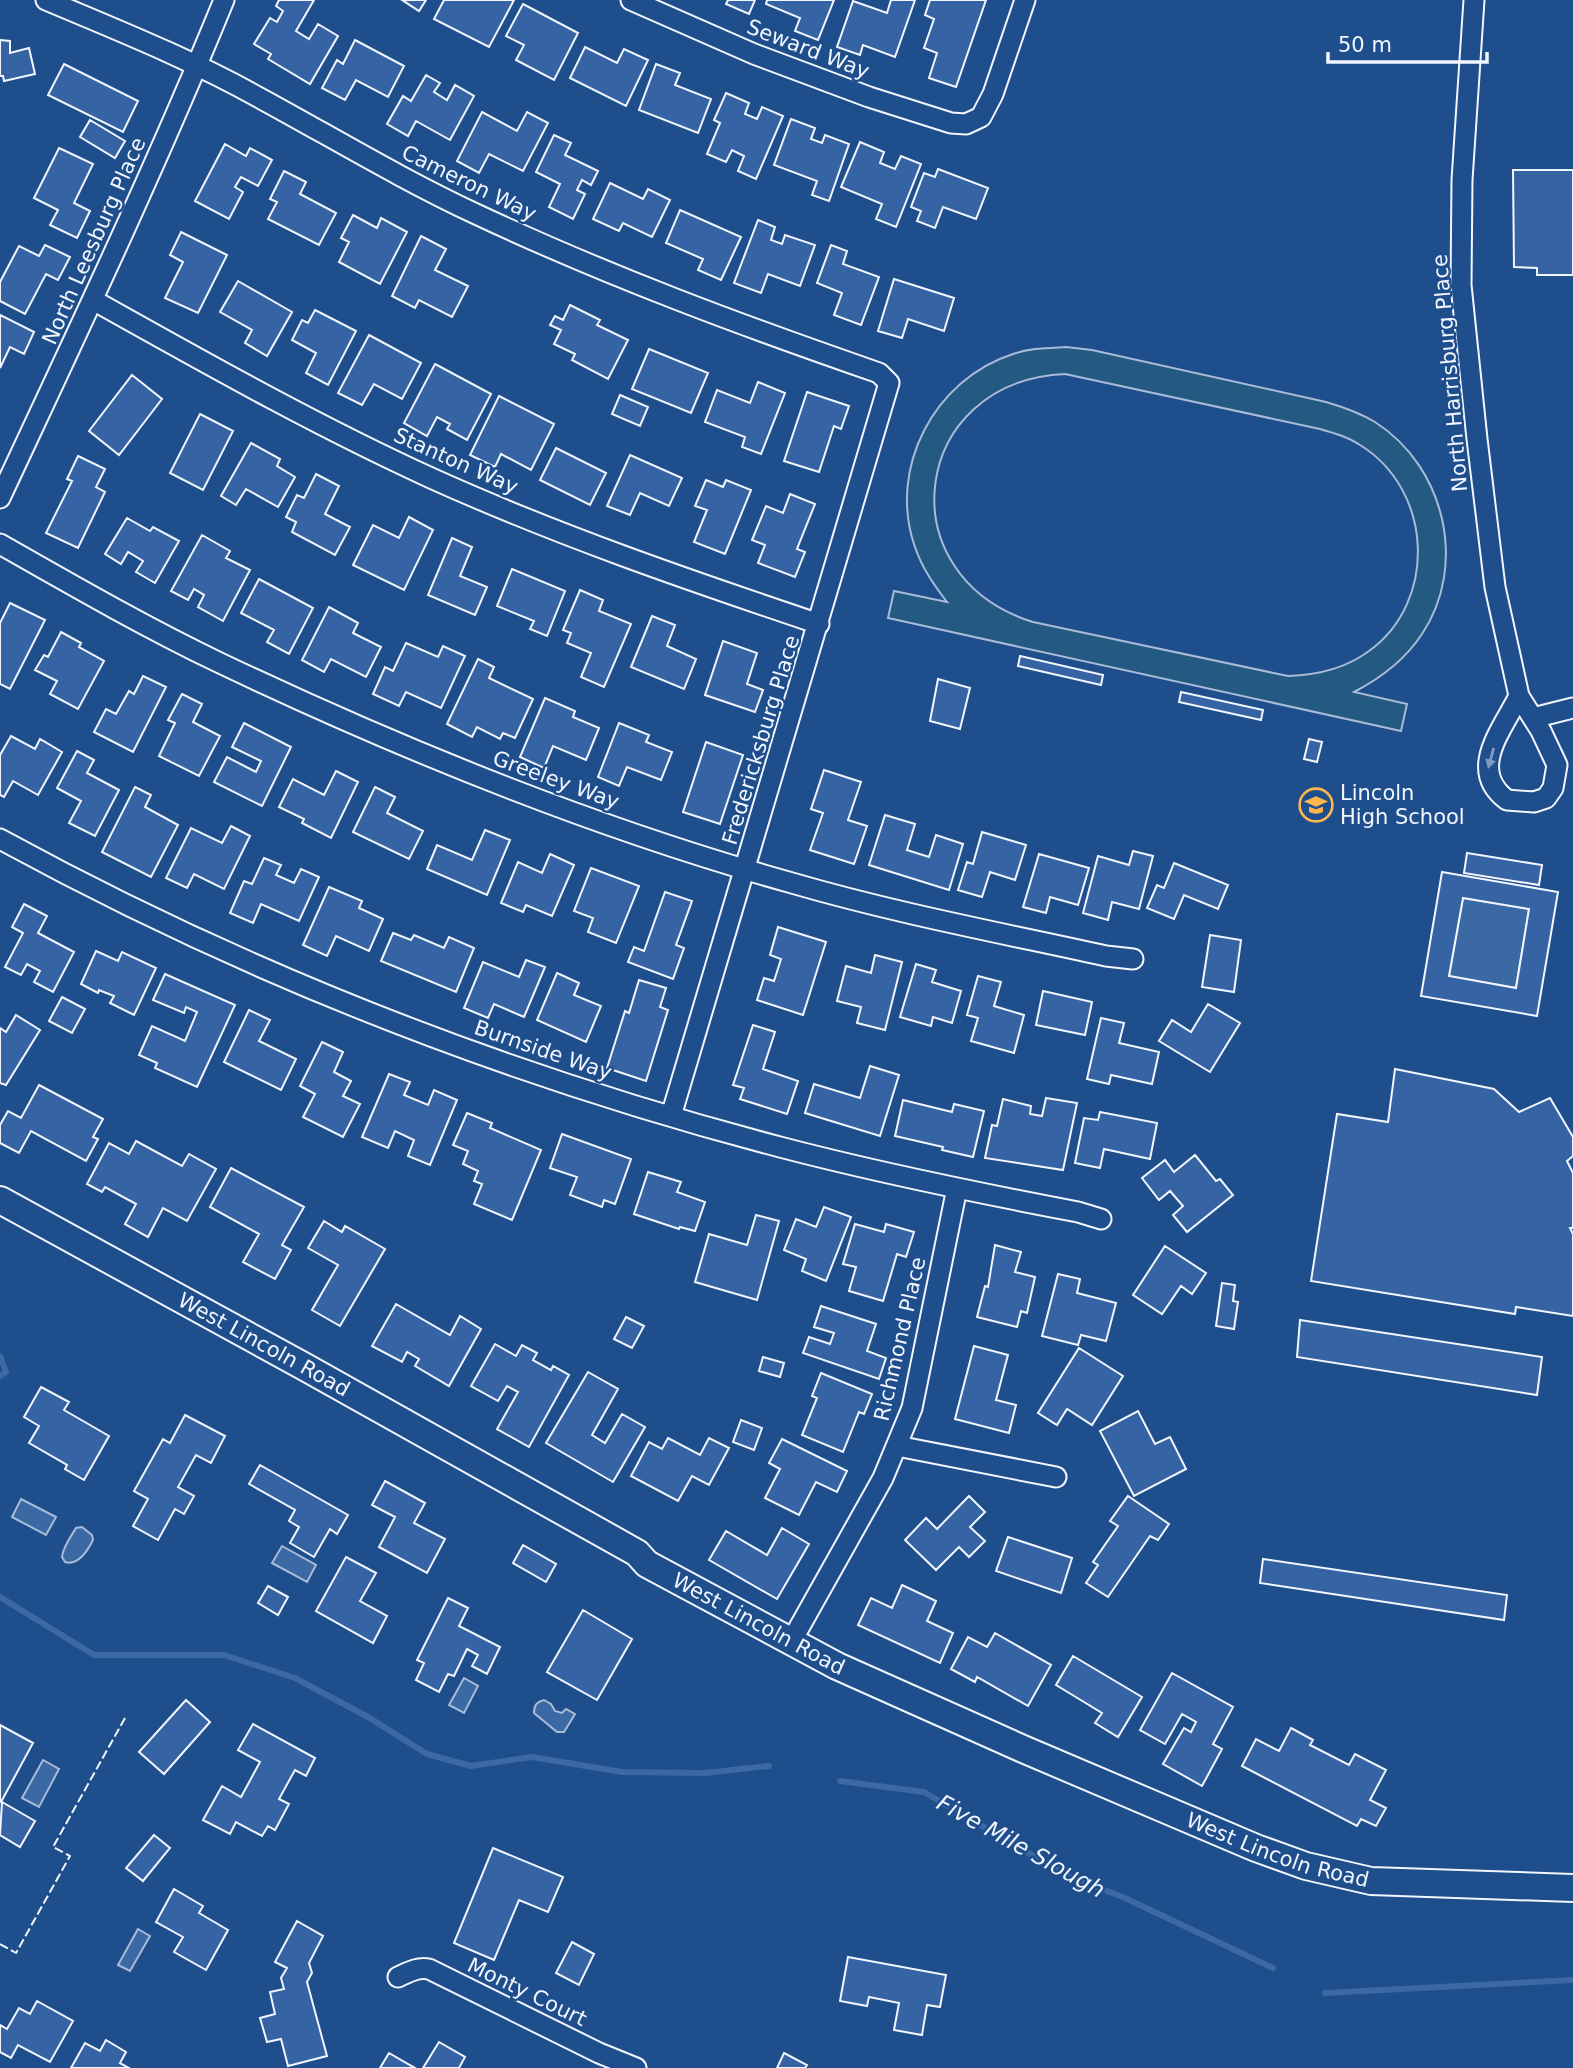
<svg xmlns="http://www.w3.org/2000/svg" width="1573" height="2068" font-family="'DejaVu Sans',sans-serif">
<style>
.green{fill:#245a82;stroke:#a8bbd7;stroke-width:2;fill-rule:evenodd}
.water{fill:#3b69a3;stroke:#a8bbd7;stroke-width:2}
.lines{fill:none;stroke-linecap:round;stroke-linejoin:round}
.stream{stroke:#3b69a3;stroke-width:6}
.building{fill:#3563a3;stroke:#f2f6ff;stroke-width:2;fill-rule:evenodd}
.street-casing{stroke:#f2f6ff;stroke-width:23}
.secondary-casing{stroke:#f2f6ff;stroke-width:30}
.street{stroke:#1f4e8c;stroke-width:19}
.secondary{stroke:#1f4e8c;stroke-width:26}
.fence{stroke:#f2f6ff;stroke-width:2;stroke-dasharray:9 3.5;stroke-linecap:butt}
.oneway{fill:#7e9ac0}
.labels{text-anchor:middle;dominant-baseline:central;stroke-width:5;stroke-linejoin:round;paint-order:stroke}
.street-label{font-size:21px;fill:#f2f6ff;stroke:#1f4e8c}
.poi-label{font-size:21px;fill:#f2f6ff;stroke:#1f4e8c;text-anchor:start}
.water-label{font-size:23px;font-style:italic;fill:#f2f6ff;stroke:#1f4e8c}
</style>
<rect width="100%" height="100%" fill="#1f4e8c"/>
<!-- green -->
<path class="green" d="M1066,347l26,3 234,52c17,5 34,11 49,20 70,45 93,143 47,212 -17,26 -41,44 -68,58l53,12 -6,27 -513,-113 6,-27 53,11c-13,-17 -25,-34 -32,-55 -28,-79 20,-168 98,-193 17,-6 35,-6 53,-7zM1065,374l255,55c14,4 28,8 40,16 73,45 78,156 9,206 -24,18 -51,24 -81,25l-255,-54c-148,-46 -123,-241 32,-248z"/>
<!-- water -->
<path class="water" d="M1463,898l66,11 -13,79 -67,-12z
M21,1499l35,18 -10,18 -34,-18z
M82,1527l10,8 1,5c-6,12 -15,26 -28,22l-3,-5c1,-10 9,-21 14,-29z
M282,1546l34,19 -9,17 -35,-19z
M464,1678l14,8 -14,27 -15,-8z
M544,1700l7,4 4,7 7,2 4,-4 9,5 -11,18h-7l-23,-19c0,-7 2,-11 10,-13z
M43,1760l16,9 -20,38 -17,-9z
M138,1929l12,7 -20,35 -12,-6z"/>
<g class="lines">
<!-- stream -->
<path class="stream" d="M0,1356l6,16 -6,4
M0,1597l94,58h130l71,23 73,39 59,37 44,12 61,-9 90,15 83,1 64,-7
M840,1781l84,11 142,83 59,23 148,70
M1325,1993l248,-13"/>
</g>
<!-- building -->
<path class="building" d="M279,0h35l-18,31 13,8 9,-15 20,12 -28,48 -42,-25 3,-5 -17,-10 16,-26 7,4 6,-11 -7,-5z
M402,0h24l-7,11z
M444,0h70l-25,47 -55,-28z
M728,0h27l-6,14 -23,-10z
M767,0h67l-16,40 -23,-9 5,-13 -34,-14z
M891,0h24l-20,57 -32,-12 -3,10 -23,-8 16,-46 34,12z
M930,0h56l-30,87 -27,-9 8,-25 -13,-5 10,-29 -9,-4z
M523,4l55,29 -24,47 -38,-20 8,-15 -18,-9z
M0,40l10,1v12l19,-5 6,26 -31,7 -1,-5h-3z
M355,40l49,26 -16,31 -32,-17 -11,20 -23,-12 15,-28 6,4z
M585,47l32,16 7,-14 24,11 -22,46 -56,-28z
M64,64l74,37 -15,31 -75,-37z
M656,64l24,9 -5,12 36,14 -13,34 -59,-23z
M426,75l14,8 -6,9 13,8 8,-15 19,11 -24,44 -34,-19 -8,15 -21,-12 16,-28 8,5z
M726,93l23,10 -4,11 12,5 5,-12 21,9 -27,63 -18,-8 6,-15 -12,-6 -6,12 -19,-8 13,-31 -6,-3z
M482,112l35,19 10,-19 21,11 -25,48 -34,-17 -10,19 -22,-12z
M791,119l24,9 -4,11 11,4 3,-8 24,9 -20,57 -17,-6 5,-14 -43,-16z
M90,120l35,21 -10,17 -35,-21z
M554,135l17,8 -6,12 33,16 -7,14 -9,-5 -5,10 8,4 -12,25 -24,-12 11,-23 -24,-12z
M860,142l24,10 -4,11 15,6 6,-13 20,8 -25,63 -20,-8 6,-15 -41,-17z
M225,144l21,12 4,-8 22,12 -14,26 -17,-9 -6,10 8,5 -14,27 -34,-18z
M59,148l34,16 -19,39 16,8 -13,27 -27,-13 8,-15 -24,-12z
M938,169l50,19 -12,31 -33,-12 -8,21 -18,-7 4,-10 -10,-4 13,-34 11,4z
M1513,170h60v105h-36v-7l-23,-1z
M284,171l22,11 -6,12 36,19 -17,32 -51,-26 9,-17 -7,-3z
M610,183l33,16 5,-10 22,11 -18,37 -29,-14 -4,8 -26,-12z
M680,210l61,27 -20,43 -23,-10 5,-11 -37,-16z
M353,215l24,13 4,-10 26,14 -27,52 -41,-22 10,-20 -8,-4z
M758,220l17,7 -4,13 11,4 3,-9 30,10 -15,41 -32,-12 -7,19 -27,-10z
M181,232l46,23 -29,58 -33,-15 18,-36 -13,-7z
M421,236l25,13 -11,21 33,16 -16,31 -33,-17 -4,8 -23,-12z
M45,245l25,12 -12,23 -12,-6 -21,40 -25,-13v-19l19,-36 20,10z
M831,245l16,6 -4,13 36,13 -18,48 -27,-10 8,-22 -25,-10z
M894,279l60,19 -10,33 -36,-12 -6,19 -24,-7z
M238,281l54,31 -25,44 -22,-13 7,-13 -32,-18z
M570,305l30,15 -3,5 31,15 -20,39 -36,-19 3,-6 -21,-10 7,-14 -11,-5 5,-9 8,4z
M315,310l41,21 -28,54 -22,-12 10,-20 -24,-13 10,-20 6,3z
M0,315l34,17 -10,22 -14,-7 -10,21z
M369,335l52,28 -19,36 -28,-15 -12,21 -24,-12z
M649,349l59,24 -17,40 -59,-24z
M435,364l56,30 -24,46 -20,-11 3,-5 -13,-7 -10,19 -23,-13z
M132,375l30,24 -43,56 -30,-24z
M758,382l27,11 -24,61 -19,-7 3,-10 -40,-15 12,-32 33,13z
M807,392l42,14 -8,23 -7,-3 -15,46 -35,-11z
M620,395l28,12 -8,19 -28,-12z
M499,396l55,28 -23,46 -30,-16 -6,13 -25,-12z
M200,414l33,17 -30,59 -33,-17z
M251,443l29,16 -3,7 18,11 -17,30 -32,-18 -10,16 -15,-9z
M556,448l50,25 -16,32 -50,-25z
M630,455l52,23 -13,28 -29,-13 -10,22 -23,-9z
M78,456l27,13 -9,18 9,5 -27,56 -32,-15 26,-52 -5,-2z
M316,474l23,12 -14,28 25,13 -15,28 -43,-23 4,-10 -10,-5 11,-22 7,3z
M706,480l17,7 3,-7 25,10 -26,64 -31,-12 13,-32 -12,-4z
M790,494l25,10 -18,45 8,3 -10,25 -37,-14 7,-18 -13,-5 14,-34 17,7z
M409,517l24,13 -29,60 -51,-25 20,-40 26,13z
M127,518l23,13 3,-4 26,14 -24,42 -19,-11 7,-11 -15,-9 -7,12 -16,-10z
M202,535l28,16 -4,7 24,12 -27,51 -25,-14 6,-12 -10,-6 -6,11 -17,-9z
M452,538l20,9 -12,29 27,11 -12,28 -47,-20z
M512,569l53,22 -18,45 -17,-7 4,-8 -37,-15z
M259,579l54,29 -24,46 -22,-12 7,-12 -33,-17z
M580,590l23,10 -4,11 32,13 -27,63 -23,-10 10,-24 -24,-10 4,-10 -8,-3z
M10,603l35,17 -35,69 -10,-5v-61z
M329,607l29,16 -5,10 28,14 -15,30 -35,-18 -7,13 -22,-12z
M652,616l23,9 -8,21 29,13 -12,30 -53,-22z
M61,632l20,11 -2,4 25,14 -26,48 -28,-15 7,-13 -22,-11 9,-15 4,2z
M723,641l34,12 -10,31 16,6 -8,22 -50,-17z
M406,643l32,14 5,-11 22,10 -24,52 -35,-16 -7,14 -26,-12 12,-27 8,4z
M1020,656l83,19 -2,10 -83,-19z
M478,659l16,8 -5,11 44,21 -18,39 -12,-5 -3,6 -23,-12 -5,10 -25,-13z
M143,676l23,11 -33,65 -39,-20 12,-23 10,5 13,-23 5,3z
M938,679l32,9 -10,41 -30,-8z
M1181,692l82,18 -2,10 -82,-18z
M182,694l20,10 -9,18 27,14 -21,40 -40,-20 16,-33 -7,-3z
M545,698l30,13 -2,6 26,11 -13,32 -33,-14 -9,22 -24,-11z
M244,723l47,24 -29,59 -48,-24 13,-25 29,15 5,-11 -29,-14z
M619,723l30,12 -3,7 26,10 -11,28 -34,-13 -8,19 -21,-9z
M11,736l24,13 5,-10 22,13 -24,43 -25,-14 -9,16 -4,-2v-40z
M1309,739l13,3 -5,20 -13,-3z
M706,742l37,13 -23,69 -37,-12z
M77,751l17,9 -7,13 32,17 -24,46 -26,-13 12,-22 -24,-13z
M824,770l37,12 -13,38 19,6 -13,38 -44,-14 13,-37 -12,-4z
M336,771l22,11 -27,56 -29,-15 2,-4 -25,-12 14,-28 31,16z
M135,787l16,8 -6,12 33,18 -27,52 -49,-25z
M375,787l20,10 -8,16 36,18 -14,28 -56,-27z
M885,815l30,9 -8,26 22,7 7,-22 27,9 -14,46 -80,-25z
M231,826l19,10 -26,53 -30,-15 -7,14 -21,-10 25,-50 31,15z
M485,830l25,10 -23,55 -60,-26 10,-24 35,15z
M982,832l44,13 -11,35 -25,-8 -8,25 -24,-7 9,-28 6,2z
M1133,851l20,5 -14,53 -27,-7 -4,18 -25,-7 15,-57 31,9z
M1467,853l75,12 -3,20 -75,-12z
M550,854l24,11 -22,51 -26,-11 -3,7 -22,-9 17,-41 24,11z
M1039,854l50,14 -11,37 -28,-8 -4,16 -23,-6z
M264,858l17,7 -5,10 18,8 7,-14 18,8 -20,44 -38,-17 -8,19 -23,-10 14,-32 8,3z
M1174,863l54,22 -10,24 -34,-14 -10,24 -27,-11 10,-23 7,3z
M591,868l48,18 -23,57 -28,-11 5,-14 -19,-7z
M1442,872l116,20 -21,124 -116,-20zM1463,898l66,11 -13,79 -67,-12z
M329,887l33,14 -3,7 24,11 -14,32 -33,-15 -9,20 -24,-11z
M665,892l27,9 -16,44 8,3 -11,31 -45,-17 6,-15 10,4z
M24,904l23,12 -9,17 36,19 -21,40 -19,-10 6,-11 -13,-7 -6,11 -16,-8 18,-34 -11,-6z
M778,927l48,15 -23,73 -46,-15 7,-22 10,3 7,-22 -11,-4z
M393,933l18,7 3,-5 30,13 5,-11 25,11 -18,44 -75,-31z
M1210,935l31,5 -7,52 -32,-5z
M96,951l22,10 4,-9 34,16 -22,47 -24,-12 4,-7 -15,-6 -1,3 -17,-9z
M875,955l27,7 -17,68 -28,-7 4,-16 -24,-6 9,-35 25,7z
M526,960l19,7 -21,50 -30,-13 -6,14 -24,-10 19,-46 36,15z
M916,964l20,6 -4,12 29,9 -9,32 -19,-6 -2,9 -31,-9z
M557,973l22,10 -5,12 27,11 -15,36 -49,-22z
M165,974l70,31 -38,82 -42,-19 2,-5 -18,-8 13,-29 33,15 12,-29 -11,-5 -2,6 -31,-13z
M978,976l23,6 -7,24 30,9 -10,38 -43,-12 7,-23 -11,-3z
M639,980l27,8 -6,19 8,3 -22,71 -39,-13 18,-57 4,2z
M1043,991l49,11 -7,33 -49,-10z
M62,997l23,12 -13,24 -23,-12z
M1208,1004l32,19 -30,49 -51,-31 13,-21 19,12z
M249,1010l21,10 -11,21 37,18 -15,31 -57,-28z
M16,1015l24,15 -34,55 -6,-2v-55l6,4z
M1101,1018l23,5 -5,20 40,9 -7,32 -41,-9 -2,9 -22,-5z
M753,1025l22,7 -12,37 35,12 -11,33 -47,-15 4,-11 -11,-3z
M322,1042l21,10 -9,20 17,9 -8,15 17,8 -17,33 -40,-20 12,-23 -15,-8z
M870,1066l29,9 -19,61 -75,-23 9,-29 46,14z
M1395,1069l99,20 25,23 31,-14 23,39v19l-6,5 6,12v55h-3l3,6v82l-57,-9 -1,7 -204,-33 26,-167 51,8z
M389,1074l21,8 -6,13 24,10 6,-15 23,10 -27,65 -22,-9 6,-16 -19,-9 -7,17 -26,-11z
M39,1085l64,34 -10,18 5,2 -12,22 -55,-30 -12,22 -19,-10v-18l8,-14 13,7z
M1046,1098l31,5 -14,67 -78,-12 7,-33 5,1 6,-27 28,7 -1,8 12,2z
M903,1100l49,12 2,-8 30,7 -11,46 -31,-7 1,-3 -48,-11z
M1100,1112l57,11 -7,36 -46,-10 -4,19 -25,-5 9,-45 14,2z
M467,1113l25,10 -2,5 51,22 -29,70 -38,-16 8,-20 -8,-3 4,-10 -15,-7 5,-13 -15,-6z
M562,1134l69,25 -16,45 -11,-4 -2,7 -32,-12 7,-18 -27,-9z
M136,1141l46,25 7,-12 27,15 -29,52 -24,-13 -15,29 -23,-13 11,-20 -31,-17 -3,5 -15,-8 22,-41 20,11z
M1195,1155l21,26 4,-2 13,16 -46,37 -14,-17 10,-9 -13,-15 -11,9 -17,-22 23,-18 9,12z
M231,1168l73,39 -22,38 9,5 -16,29 -32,-17 16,-28 -49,-27z
M648,1172l33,10 -4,10 28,10 -10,29 -15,-4 -1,2 -45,-15z
M824,1207l27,10 -25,64 -24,-10 4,-12 -22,-9 12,-31 20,8z
M756,1215l23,6 -22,79 -62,-18 14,-48 38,11z
M324,1221l18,11 3,-6 40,23 -45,77 -28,-16 26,-45 -30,-17z
M855,1224l29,8 2,-8 28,8 -8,25 -9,-3 -14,47 -34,-10 7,-24 -13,-3z
M995,1245l26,7 -6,20 20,5 -8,36 -6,-2 -4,16 -40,-10 8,-31 3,1z
M1165,1246l41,27 -14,21 -11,-8 -19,28 -29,-19z
M1058,1274l22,5 -3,14 39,10 -10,38 -25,-6 -3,10 -36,-9z
M1222,1283l13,2 -2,16 5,1 -4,27 -18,-3z
M396,1304l54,31 10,-19 21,13 -32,57 -34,-20 4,-7 -12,-7 -5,10 -30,-16z
M821,1306l55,18 -9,27 19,7 -7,21 -76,-26 6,-16 21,7 4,-11 -20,-6z
M626,1317l18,9 -12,22 -18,-9z
M1300,1320l242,37 -5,38 -240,-38z
M495,1344l21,12 6,-11 15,8 -4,7 18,10 2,-4 16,9 -40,72 -32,-18 21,-37 -11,-6 -9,15 -27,-15z
M974,1346l34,9 -12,45 20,5 -7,28 -54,-14z
M1079,1348l44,28 -31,49 -25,-16 -10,16 -19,-12z
M763,1357l21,6 -4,14 -21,-6z
M588,1372l30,17 -26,46 13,8 17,-29 23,13 -32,55 -67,-39z
M821,1373l51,21 -8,20 -5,-2 -16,40 -41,-17 15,-37 -5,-2z
M41,1387l28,15 -5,8 45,26 -25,44 -19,-11 2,-4 -38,-22 10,-17 -15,-9z
M1138,1411l17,33 15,-7 16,32 -52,27 -34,-65z
M185,1415l40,21 -14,27 -15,-8 -18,32 16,9 -10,18 -9,-5 -17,31 -25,-14 15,-27 -14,-8 29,-52 7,4z
M741,1420l21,8 -8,22 -21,-8z
M668,1438l32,17 9,-17 20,10 -20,37 -17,-9 -14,25 -47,-25 18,-34 13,7z
M782,1439l65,32 -10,21 -21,-10 -17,33 -34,-17 15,-29 -11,-6z
M260,1465l88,50 -11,19 -7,-5 -16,28 -24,-14 9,-16 -10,-6 6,-11 -46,-26z
M385,1481l40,22 -11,20 31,16 -18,34 -48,-26 16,-30 -23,-12z
M969,1496l16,16 -15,15 15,14 -16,16 -10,-10 -23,23 -31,-30 21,-22 11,11z
M1128,1496l41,28 -11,16 -8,-4 -42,61 -22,-14 12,-18 -5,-3 25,-36 -8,-5z
M782,1528l27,16 -32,55 -68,-39 17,-29 41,24z
M1008,1537l64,21 -11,35 -65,-22z
M523,1545l33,19 -10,18 -33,-19z
M346,1557l30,16 -16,28 27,15 -14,27 -57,-32z
M1263,1559l244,36 -3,25 -244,-37z
M902,1585l34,16 -9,20 26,12 -13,30 -82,-38 13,-27 21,10z
M268,1586l20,11 -10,18 -20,-12z
M448,1598l20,10 -9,18 41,21 -13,27 -15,-8 6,-11 -11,-6 -13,27 -6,-2 -9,18 -23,-12 8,-17 -7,-3z
M583,1610l49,29 -35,61 -50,-28z
M995,1633l56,32 -23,41 -51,-29 -2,5 -24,-13 17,-32 19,10z
M1073,1656l69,41 -24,40 -23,-14 7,-10 -46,-28z
M1172,1673l61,34 -20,37 9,5 -20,37 -39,-22 21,-36 7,4 5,-10 -14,-8 -17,30 -25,-14z
M186,1700l24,22 -46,52 -25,-22z
M253,1724l62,34 -9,18 -11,-6 -16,29 10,5 -14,26 -7,-4 -6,10 -26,-14 -6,12 -27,-14 19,-34 19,11 19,-35 -22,-12z
M0,1725l33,18 -32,59 -1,-1z
M1291,1728l22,12 -3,5 39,20 6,-11 31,16 -16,30 16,8 -10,18 -15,-7 -4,7 -115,-60 14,-27 23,12z
M2,1802l33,19 -15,26 -20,-12z
M154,1835l16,13 -27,33 -17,-13z
M493,1848l70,29 -15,35 -29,-12 -25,60 -40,-17z
M174,1889l29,17 -4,7 29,17 -22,40 -32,-18 9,-15 -27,-15z
M297,1921l26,15 -14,27 3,10 -5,9 20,74 -39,10 -7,-27 -14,3 -7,-24 15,-4 -5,-22 14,-3 -3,-11 6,-10 -12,-6z
M572,1942l22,12 -15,31 -23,-12z
M848,1957l98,18 -6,32 -13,-2 -5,30 -28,-5 5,-27 -30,-6 -2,9 -27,-5z
M37,2001l36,20 -23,41 -32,-17 -7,13 -11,-6v-27l7,4 12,-21 11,6z
M106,2040l20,12 -6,11 9,5h-58l14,-25 15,8z
M439,2042l26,15 -6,11h-36z
M389,2053l26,15h-35z
M784,2053l23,12 -2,3h-28z"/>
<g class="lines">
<defs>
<path id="street" d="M46,0c71,30 144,59 212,97 72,39 143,82 218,117 132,62 267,112 403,159l10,10 -218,733
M631,0l123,54 115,43 82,26 15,1 15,-7 12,-23 32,-94
M1474,0l-12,180 -1,105 16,154 18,148 24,109 22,35 16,34 -4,23 -7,10 -12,4 -27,-2c-40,-30 -5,-70 12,-104
M93,300c111,62 222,125 338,178 126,57 257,102 388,146
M0,498c77,-165 155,-329 224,-498
M0,544c72,41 145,83 220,119 185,88 375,165 572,220 103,30 209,50 314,73l27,3
M1533,718l40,-10
M0,839c245,134 510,237 780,308 99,26 198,46 298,65l23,7
M897,1446l159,31
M791,1642l92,-164 29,-70 45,-220
M398,1977c11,-5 19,-10 31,-8l170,84 37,15"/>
<g id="secondary">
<path id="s1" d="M0,1200l305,167 332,186 10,11 190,102 186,83 233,99 50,18 65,15 202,7"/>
</g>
</defs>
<!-- street casing -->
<use href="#street" class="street-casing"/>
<!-- secondary casing -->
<use href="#secondary" class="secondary-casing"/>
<!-- street -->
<use href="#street" class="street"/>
<!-- secondary -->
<use href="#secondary" class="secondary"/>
<!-- fence -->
<path class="fence" d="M0,1944l16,9 54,-97 -17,-9 72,-129"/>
</g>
<!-- one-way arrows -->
<defs><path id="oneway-solid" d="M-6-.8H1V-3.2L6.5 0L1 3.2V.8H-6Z" transform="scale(1.75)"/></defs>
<use class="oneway" href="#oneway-solid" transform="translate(1491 758) rotate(105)"/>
<!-- icons -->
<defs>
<symbol id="school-ring" viewBox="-11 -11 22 22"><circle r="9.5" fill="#1f4e8c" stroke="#ffb74d" stroke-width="1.5"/><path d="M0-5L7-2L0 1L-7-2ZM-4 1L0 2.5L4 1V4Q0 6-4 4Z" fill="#ffb74d"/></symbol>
</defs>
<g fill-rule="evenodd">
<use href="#school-ring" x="1297" y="786" width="38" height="38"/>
</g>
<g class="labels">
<!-- street labels -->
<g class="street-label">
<text transform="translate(808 49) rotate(21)">Seward Way</text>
<text transform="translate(469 183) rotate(26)">Cameron Way</text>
<text transform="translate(94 241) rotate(-66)">North Leesburg Place</text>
<text transform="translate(1450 373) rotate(-95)">North Harrisburg Place</text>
<text transform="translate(456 461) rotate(24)">Stanton Way</text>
<text transform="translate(761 740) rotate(-73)">Fredericksburg Place</text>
<text transform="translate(556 780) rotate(20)">Greeley Way</text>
<text transform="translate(543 1050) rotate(19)">Burnside Way</text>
<text transform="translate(900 1339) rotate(-77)">Richmond Place</text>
<text stroke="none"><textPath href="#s1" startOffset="301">West Lincoln Road</textPath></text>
<text stroke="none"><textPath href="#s1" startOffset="870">West Lincoln Road</textPath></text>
<text stroke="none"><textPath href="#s1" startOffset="1437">West Lincoln Road</textPath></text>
<text transform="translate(527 1992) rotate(26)">Monty Court</text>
</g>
<!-- poi labels -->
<g class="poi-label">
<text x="1340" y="793">Lincoln<tspan x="1340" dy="24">High School</tspan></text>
</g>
<!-- water labels -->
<g class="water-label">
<text transform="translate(1021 1846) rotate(29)">Five Mile Slough</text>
</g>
</g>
<!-- scale -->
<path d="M1328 52v10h159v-10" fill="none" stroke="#f2f6ff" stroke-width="3.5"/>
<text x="1338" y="52" font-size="21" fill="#f2f6ff" stroke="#1f4e8c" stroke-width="5" paint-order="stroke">50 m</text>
</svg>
